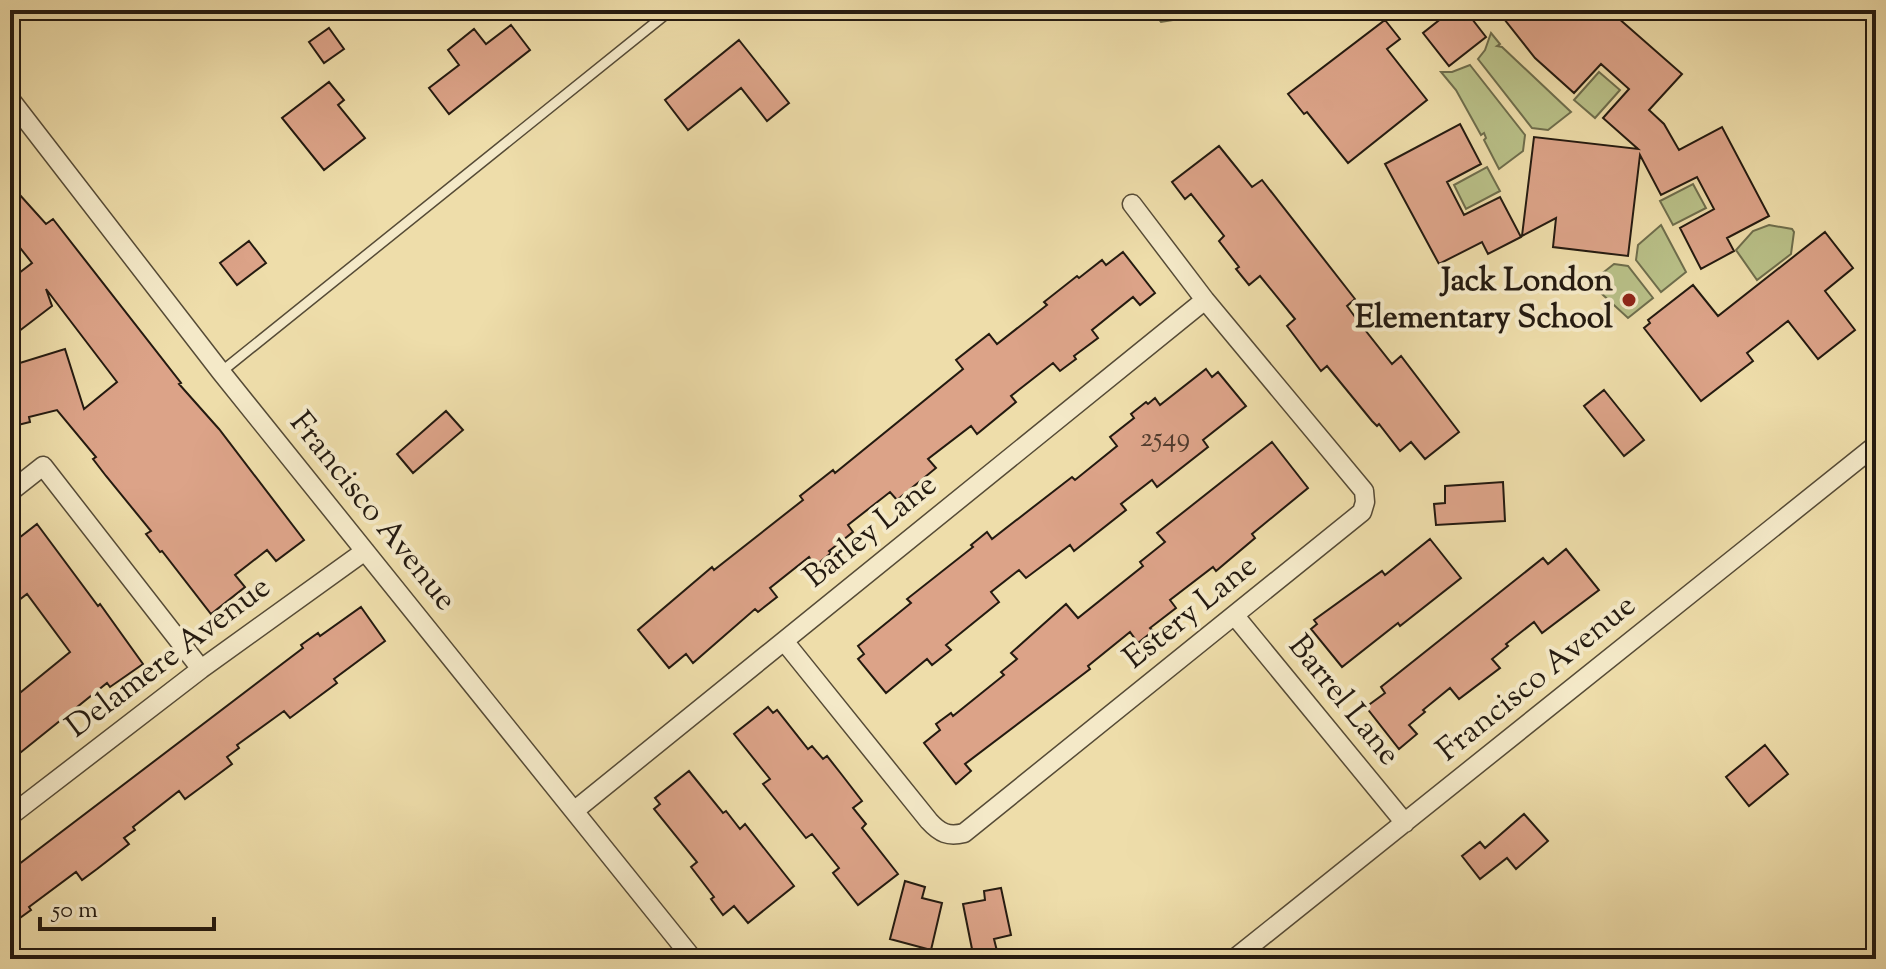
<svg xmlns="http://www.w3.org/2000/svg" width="1886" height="969" font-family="'Sorts Mill Goudy',serif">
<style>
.green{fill:#b9c088;stroke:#6e6d4c;stroke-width:2}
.building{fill:#dca388;stroke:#241a10;stroke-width:2}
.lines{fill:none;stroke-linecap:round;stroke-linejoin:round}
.lane-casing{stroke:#564b36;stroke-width:12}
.street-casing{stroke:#564b36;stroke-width:21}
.lane{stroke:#f4e9c8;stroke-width:9}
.street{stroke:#f4e9c8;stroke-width:18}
.poi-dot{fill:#8f2418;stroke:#f4e9c8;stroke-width:3}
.labels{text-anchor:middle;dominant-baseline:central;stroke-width:8;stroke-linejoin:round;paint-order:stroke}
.number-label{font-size:28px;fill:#523c2e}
.poi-label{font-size:32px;font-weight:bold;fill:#241a10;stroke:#f4e9c8;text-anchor:end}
.street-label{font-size:32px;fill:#241a10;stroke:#f4e9c8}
</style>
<rect width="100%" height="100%" fill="#eda"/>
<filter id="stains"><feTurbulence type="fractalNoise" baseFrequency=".0025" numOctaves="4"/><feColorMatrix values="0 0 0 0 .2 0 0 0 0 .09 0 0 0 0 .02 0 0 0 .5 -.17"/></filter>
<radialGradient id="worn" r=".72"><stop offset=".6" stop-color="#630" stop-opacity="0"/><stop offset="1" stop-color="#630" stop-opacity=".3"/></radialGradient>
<!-- green -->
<path class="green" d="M1152,10h62l-10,5 -43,7z
M1491,33l9,11 -3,2 5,1 69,65 -23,18 -16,-2 -54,-69 7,-9z
M1470,65l55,70 -2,16 -24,18 -15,-29 2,-2 -2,-5 -3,2 -25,-45 -15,-18h11z
M1599,72l21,18 -25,28 -21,-18z
M1487,167l13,24 -34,18 -12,-24z
M1693,184l13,24 -33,17 -13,-24z
M1661,225l25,47 -25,20 -25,-32 2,-15z
M1769,225l23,4 2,3 -3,22 -34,26 -21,-30 17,-19z
M1614,264l14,2 25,32 -25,20 -38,-35z"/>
<!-- building -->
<path class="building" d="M1452,10h13l21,27 -37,29 -26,-33z
M1497,10h112l73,64 -33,36 15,14 15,26 43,-23 47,89 -42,22 7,13 -33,18 -21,-41 34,-19 -17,-32 -36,18 -21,-40 -12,101 -75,-9 3,-29 -34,18 12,-99 104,12 -35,-31 26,-29 -28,-25 -27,29 -39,-35z
M1385,20l15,19 -13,10 40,51 -79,63 -41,-51 -3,2 -16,-20z
M511,25l19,25 -81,64 -20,-26 30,-23 -11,-15 26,-21 12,15z
M329,28l15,21 -20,14 -15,-21z
M739,40l50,63 -22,18 -26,-33 -53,42 -23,-30z
M329,82l15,18 -6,5 27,33 -41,32 -42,-52z
M1460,124l21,40 -34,18 17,33 36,-18 21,40 -33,17 -6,-12 -43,22 -54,-100z
M1219,146l33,41 10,-7 93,119 -8,7 11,15 34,43 9,-8 58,76 -34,27 -14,-17 -11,9 -21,-27 -2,2 -5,-5 -45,-55 -6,5 -34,-45 8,-7 -35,-43 -11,9 -13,-16 3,-2 -20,-26 5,-5 -33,-42 -6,5 -13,-17z
M10,184l36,40 7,-5 128,164 -2,1 40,45 85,111 -28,21 -9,-11 -32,25 10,12 -34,27 -49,-63 -2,1 -14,-18 5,-3 -45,-55 -13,-17 3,-2 -39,-47 -28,7 1,5 -20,5v-61l55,-17 19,60 33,-27 -71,-93 6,17 -42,32v-58l22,-17 -22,-28z
M1825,232l28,36 -28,23 30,39 -37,29 -30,-38 -41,32 6,8 -52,40 -57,-73 6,-5 -2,-3 45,-35 25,31z
M249,241l17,22 -29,22 -17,-22z
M1123,252l32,41 -15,12 -7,-8 -41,33 6,8 -24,18 2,3 -16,12 -7,-8 -42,33 5,6 -39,32 -6,-8 -43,33 8,9 -39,32 -7,-8 -42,33 5,7 -24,19 2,2 -16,13 -6,-9 -39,31 7,9 -19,15 -3,-3 -62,54 -7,-9 -17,14 -31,-38 74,-63 2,3 89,-70 -3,-4 33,-26 2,3 128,-104 -7,-9 33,-26 8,10 50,-39 -3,-3 33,-26 2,2 23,-18 4,5z
M1206,369l6,8 6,-5 28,34 -43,34 5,7 -51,40 -5,-7 -31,24 5,6 -52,41 -4,-6 -44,33 -7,-8 -28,22 8,10 -53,43 5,5 -19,15 -5,-6 -41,34 -28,-34 6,-5 -6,-8 53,-43 -4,-4 66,-52 -2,-2 16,-13 5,7 80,-62 3,3 42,-34 -7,-9 24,-19 -3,-4 15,-12 2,2 7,-6 5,7z
M1604,390l40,50 -20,16 -40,-50z
M446,411l17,19 -50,43 -16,-19z
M1272,442l36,46 -56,46 3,4 -39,33 -3,-4 -43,33 6,8 -26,20 3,3 -15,12 -8,-11 -42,34 2,3 -125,95 6,7 -15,13 -32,-41 16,-13 -4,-6 15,-11 2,3 51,-41 -3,-3 16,-13 -6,-6 55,-49 12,14 65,-52 -3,-4 25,-20 -8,-9z
M1503,482l2,39 -69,4 -2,-21 11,-1v-17z
M37,524l61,82 2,-2 43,60 -33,23 -3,-4 -97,78v-60l60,-49 -43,-58 -17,13v-62z
M1430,539l31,39 -61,48 -2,-3 -56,44 -31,-38 6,-5 -3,-4 68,-49 3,4z
M1566,549l33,41 -57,43 -8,-11 -28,22 2,2 -16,13 8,9 -41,31 -9,-11 -27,22 2,2 -16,13 8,9 -18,15 -33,-42 19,-14 -4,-6 162,-129 5,6z
M361,607l24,34 -51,38 3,4 -47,35 -6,-7 -47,34 2,3 -12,9 5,7 -32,24 -15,11 -6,-8 -46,36 2,3 -11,8 5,6 -32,25 -15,11 -6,-8 -47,35 2,3 -21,15v-54l293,-223 -2,-3 17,-12 2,3z
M768,707l5,6 4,-3 31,39 4,-3 11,13 4,-3 15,19 20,26 -9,7 13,16 -4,4 36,46 -40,31 -25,-32 6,-5 -27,-34 -6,4 -43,-54 7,-5 -36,-45z
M1765,745l23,29 -39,32 -23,-29z
M689,771l34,42 3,-2 14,18 5,-5 49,62 -46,37 -14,-17 -11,9 -12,-16 3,-2 -23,-30 6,-5 -43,-53 6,-5 -5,-6z
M1524,814l24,27 -32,28 -9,-11 -27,21 -18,-23 18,-14 5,6z
M905,881l20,6 -3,11 20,5 -11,47 -41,-11z
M1001,888l10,47 -17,4 4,16 -24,4 -11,-55 22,-4 -1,-9z"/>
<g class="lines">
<defs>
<path id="lane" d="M221,372l450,-362"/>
<path id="street" d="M10,99l211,273 472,587
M10,492l33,-26 158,203
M1235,616l170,207
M784,641l145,180c11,12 19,16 35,12l398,-321 3,-10 -1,-11 -159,-191 -73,-96
M574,811l631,-511
M10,816l191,-147 164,-118
M1234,959l642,-514"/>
</defs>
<!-- lane casing -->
<use href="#lane" class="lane-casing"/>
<!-- street casing -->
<use href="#street" class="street-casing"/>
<!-- lane -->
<use href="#lane" class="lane"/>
<!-- street -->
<use href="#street" class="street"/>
</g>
<!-- markers -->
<circle class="poi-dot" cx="1629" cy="300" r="8"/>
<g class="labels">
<!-- number labels -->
<g class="number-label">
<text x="1165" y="439">2549</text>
</g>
<!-- poi labels -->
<g class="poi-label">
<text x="1613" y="282">Jack London<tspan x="1613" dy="37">Elementary School</tspan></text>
</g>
<!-- street labels -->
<g class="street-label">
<text transform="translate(372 512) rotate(51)">Francisco Avenue</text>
<text transform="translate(871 532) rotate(-39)">Barley Lane</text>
<text transform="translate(1191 613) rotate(-39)">Estery Lane</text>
<text transform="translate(169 658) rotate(-37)">Delamere Avenue</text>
<text transform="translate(1537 679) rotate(-39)">Francisco Avenue</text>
<text transform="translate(1343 701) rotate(51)">Barrel Lane</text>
</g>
</g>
<!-- margin -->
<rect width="1886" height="969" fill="none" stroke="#eda" stroke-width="40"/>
<rect x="12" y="12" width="1862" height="945" fill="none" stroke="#241a10" stroke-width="4"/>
<rect x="20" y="20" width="1846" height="929" fill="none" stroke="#241a10" stroke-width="2"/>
<!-- scale -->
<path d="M40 917v12h174v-12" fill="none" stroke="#241a10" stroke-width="4"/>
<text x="52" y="917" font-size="24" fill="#241a10" stroke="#f4e9c8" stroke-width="6" paint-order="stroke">50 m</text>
<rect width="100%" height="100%" filter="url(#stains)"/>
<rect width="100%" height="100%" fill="url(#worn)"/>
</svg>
